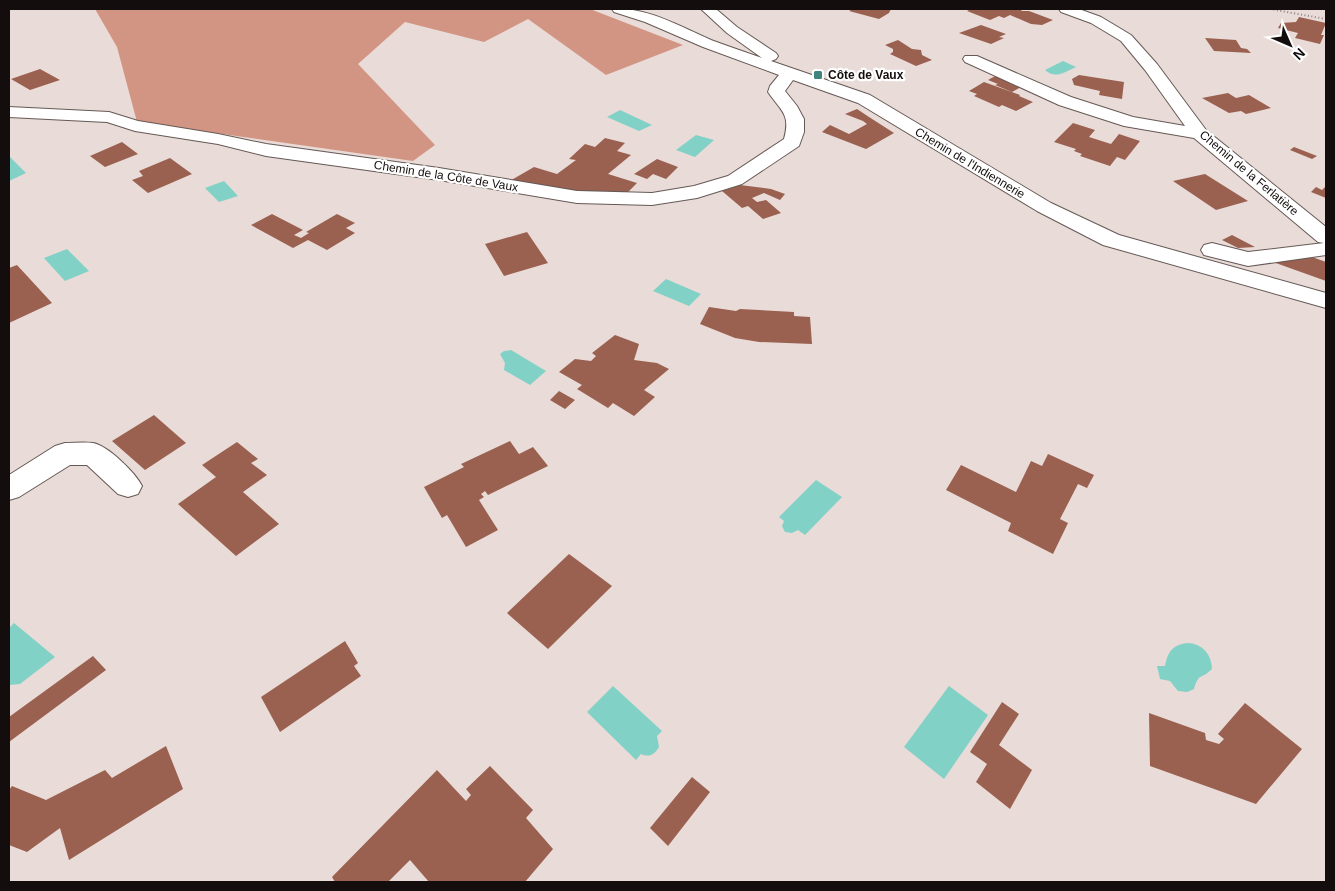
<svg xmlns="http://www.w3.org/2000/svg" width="1335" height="891" font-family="Helvetica,sans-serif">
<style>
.forest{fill:#d39583}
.water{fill:#81d1c7}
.building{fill:#9a6050}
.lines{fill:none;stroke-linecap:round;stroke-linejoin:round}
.minor-casing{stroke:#655955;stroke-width:2}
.path{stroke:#8b817e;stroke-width:2;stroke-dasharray:1 2.5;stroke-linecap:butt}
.minor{fill:#fff;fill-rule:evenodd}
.poi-dot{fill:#3f857d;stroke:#fff;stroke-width:2}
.labels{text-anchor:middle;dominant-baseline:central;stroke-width:4.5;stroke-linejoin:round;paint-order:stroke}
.far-poi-label{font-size:12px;font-weight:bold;fill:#130e0d;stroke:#fff;text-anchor:start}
.far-street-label{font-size:12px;fill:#130e0d;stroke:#fff}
</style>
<rect width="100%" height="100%" fill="#e9dbd7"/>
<!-- forest -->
<path class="forest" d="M95,9h495l93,36 -77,30 -78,-56 -44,23 -79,-20 -47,42 77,81 -22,16 -276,-39 -20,-75z"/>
<!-- water -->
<path class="water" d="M1063,61l13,6c-13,6 -21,12 -31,3z
M620,110l32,15 -13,6 -32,-14z
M696,135l18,5 -19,17 -19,-7z
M9,156l17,17 -17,8z
M224,181l14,15 -19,6 -14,-14z
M67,249l22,22 -24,10 -21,-23z
M666,279l35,15 -12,12 -36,-15z
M511,350l35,21 -16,14 -26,-15 1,-7 -5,-9 4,-3z
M816,480l26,17 -37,38 -7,-5 -6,3 -7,-1 -3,-6 2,-5 -5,-4z
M14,623l41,34 -35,27 -11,1v-57z
M1187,643c15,0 25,12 25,26 -11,11 -13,3 -18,20l-7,3 -9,-1 -8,-10 -10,-2 -3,-13h8c3,-14 7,-21 22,-23z
M613,686l49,45 -5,5 2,11c-4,7 -10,11 -18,7l-5,6 -49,-48z
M949,686l39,29 -44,64 -40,-32z"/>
<!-- building -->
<path class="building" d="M853,9h38l-2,4 -10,6 -30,-8z
M971,9h49l2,2h7l24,9 -11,5 -11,-1 -21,-9 -6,3 -5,-2 -9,4 -23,-9z
M1299,17l27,6 -5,12h3l-4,9 -25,-6 3,-5 -20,-5 3,-5 15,-1z
M981,25l25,9 -7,3 5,1 -13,6 -32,-11z
M1205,38l31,2 5,8 6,1 4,4 -37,-2z
M898,40l14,9 9,1 1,5 10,5 -16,6 -26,-12 3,-2v-3l-8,-4z
M40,69l20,11 -30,10 -19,-11z
M997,75l26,11 -11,6 -17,-7 3,-1 -10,-4z
M1079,75l45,7 -2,17 -23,-4 1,-4 -26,-6 -2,-6z
M984,82l36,13 -1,1 14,6 -17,9 -14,-6 -3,2 -25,-11 3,-2 -8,-3z
M1228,93l8,5 13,-3 22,13 -25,6 -5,-3 -12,2 -27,-15z
M857,109l12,8 25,16 -28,16 -44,-17 8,-7 19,9 18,-10 -4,-3 -18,-7z
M1073,123l22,7 -6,7 22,7 8,-10 21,7 -15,19 -8,-3 -7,9 -30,-10 2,-2 -8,-3 2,-2 -22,-7z
M605,138l20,5 -8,8 14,4 -23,19 29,9 -12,12 -41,-3 -76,-10 26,-15 23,7 19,-14 -7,-1 16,-15 10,3z
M122,142l16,12 -33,13 -15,-11z
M1294,147l23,9 -5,3 -22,-9z
M170,158l22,16 -44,19 -16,-13 11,-4 -4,-5z
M657,159l21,8 -12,12 -13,-5 -6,5 -13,-5z
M1205,174l43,27 -32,9 -43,-29z
M740,185l31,4 14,5 -5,6 -16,-7 -12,5 5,4 9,-2 15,13 -18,6 -15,-13 -6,2 -20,-17z
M1326,186v12l-15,-6 5,-5 6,3z
M272,214l31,16 -9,5 7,3 8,-5 -3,-1 31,-18 18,9 -9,5 9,5 -28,17 -19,-10 -15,8 -42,-23z
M527,232l21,31 -44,13 -19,-32z
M1232,235l23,12 -17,1 -16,-8z
M1312,257l14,5v19l-53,-19z
M17,265l35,38 -43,20v-55z
M709,307l27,4 4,-2 54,3v4l16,1 2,27 -53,-2 -24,-4 -35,-14z
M615,335l24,9 -5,16 23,3 12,6 -25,21 11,7 -21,19 -21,-13 -5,5 -31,-19 5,-4 -23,-13 16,-13 16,2 5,-5 -4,-3z
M559,391l16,9 -10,9 -15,-9z
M154,415l32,28 -41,27 -33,-29z
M510,441l9,13 14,-7 15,19 -60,29 -3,-4 -4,3 3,3 -5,3 19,30 -32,17 -19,-32 -5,3 -18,-31 40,-20 -3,-3z
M237,442l21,17 -7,4 16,12 -24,17 36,32 -43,32 -58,-52 38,-27 -14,-12z
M1048,454l46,21 -7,13 -9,-4 -18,35 8,4 -15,31 -45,-23 3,-8 -65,-33 15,-25 55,27 15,-31 11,5z
M569,554l43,32 -64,63 -41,-36z
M345,641l13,22 -4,3 7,10 -81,56 -19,-35z
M93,656l13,14 -97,72v-25z
M1002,702l17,12 -20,31 33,25 -22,39 -34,-27 11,-18 -17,-12z
M1245,703l57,46 -46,55 -106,-38 -1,-53 56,20 1,7 13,4 5,-5 -6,-5z
M166,746l17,43 -114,71 -9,-32 -33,24 -18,-7v-55l3,-4 34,14 59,-30 7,8z
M490,766l43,44 -7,8 27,31 -28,33h-96l-19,-22 -22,22h-53l-3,-5 105,-107 29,31 5,-6 -5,-6z
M692,777l18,15 -42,54 -18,-18z"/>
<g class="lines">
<defs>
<path id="minor" d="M612,9c35,-2 67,17 99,31 16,6 34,12 51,18l-35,-25 -26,-24h15l21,18 39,26 2,3 -2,3 -5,2 99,34 181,108 68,32 207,58v15l-223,-63 -66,-34 -179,-108 -65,-23 -8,11 12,15 7,13v13l-5,14 -57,38 -45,14 -45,7 -75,-2 -138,-23 -173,-24 -48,-12 -83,-13 -28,-9 -98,-5v-10l100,5 29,9 80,13 48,10 173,24 138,23 75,2 42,-7 34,-10 56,-37c7,-25 -3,-28 -16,-47l2,-6 9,-11 -76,-28 -58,-25 -31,-10z
M1059,9h20l22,8 30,18 26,29 49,66 120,97v28l-78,11 -44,-11 -3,-5 3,-5 8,-2 36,9 76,-9 -6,-1 -124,-104 -70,-12 -65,-21 -94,-43 -2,-3 2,-3h12l94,41 62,20 52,9 -40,-56 -24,-29 -30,-18 -30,-11z
M65,443c9,0 19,-1 28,0 14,2 43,30 49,43l-4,8 -10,3 -10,-3 -31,-29h-17l-51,32 -10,3v-25l46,-29z"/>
</defs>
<!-- minor casing -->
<use href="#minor" class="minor-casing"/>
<!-- path -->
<path class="path" d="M1270,9l56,10"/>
<!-- minor -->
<use href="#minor" class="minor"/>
</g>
<!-- markers -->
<rect class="poi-dot" x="813" y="70" width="10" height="10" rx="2.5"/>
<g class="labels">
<!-- far-poi labels -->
<g class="far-poi-label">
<text x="828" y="75">Côte de Vaux</text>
</g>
<!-- far-street labels -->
<g class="far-street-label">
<text transform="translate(970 163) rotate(31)">Chemin de l'Indiennerie</text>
<text transform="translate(1249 173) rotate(40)">Chemin de la Ferlatière</text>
<text transform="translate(446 176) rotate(9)">Chemin de la Côte de Vaux</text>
</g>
</g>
<!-- border -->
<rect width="1335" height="891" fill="none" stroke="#130e0d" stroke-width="20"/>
<!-- north arrow -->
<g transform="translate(1290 45) rotate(135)" stroke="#ffffff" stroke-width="4" paint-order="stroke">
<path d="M0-4L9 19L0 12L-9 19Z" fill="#130e0d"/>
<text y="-8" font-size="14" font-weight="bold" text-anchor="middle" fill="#130e0d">N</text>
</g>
</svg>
